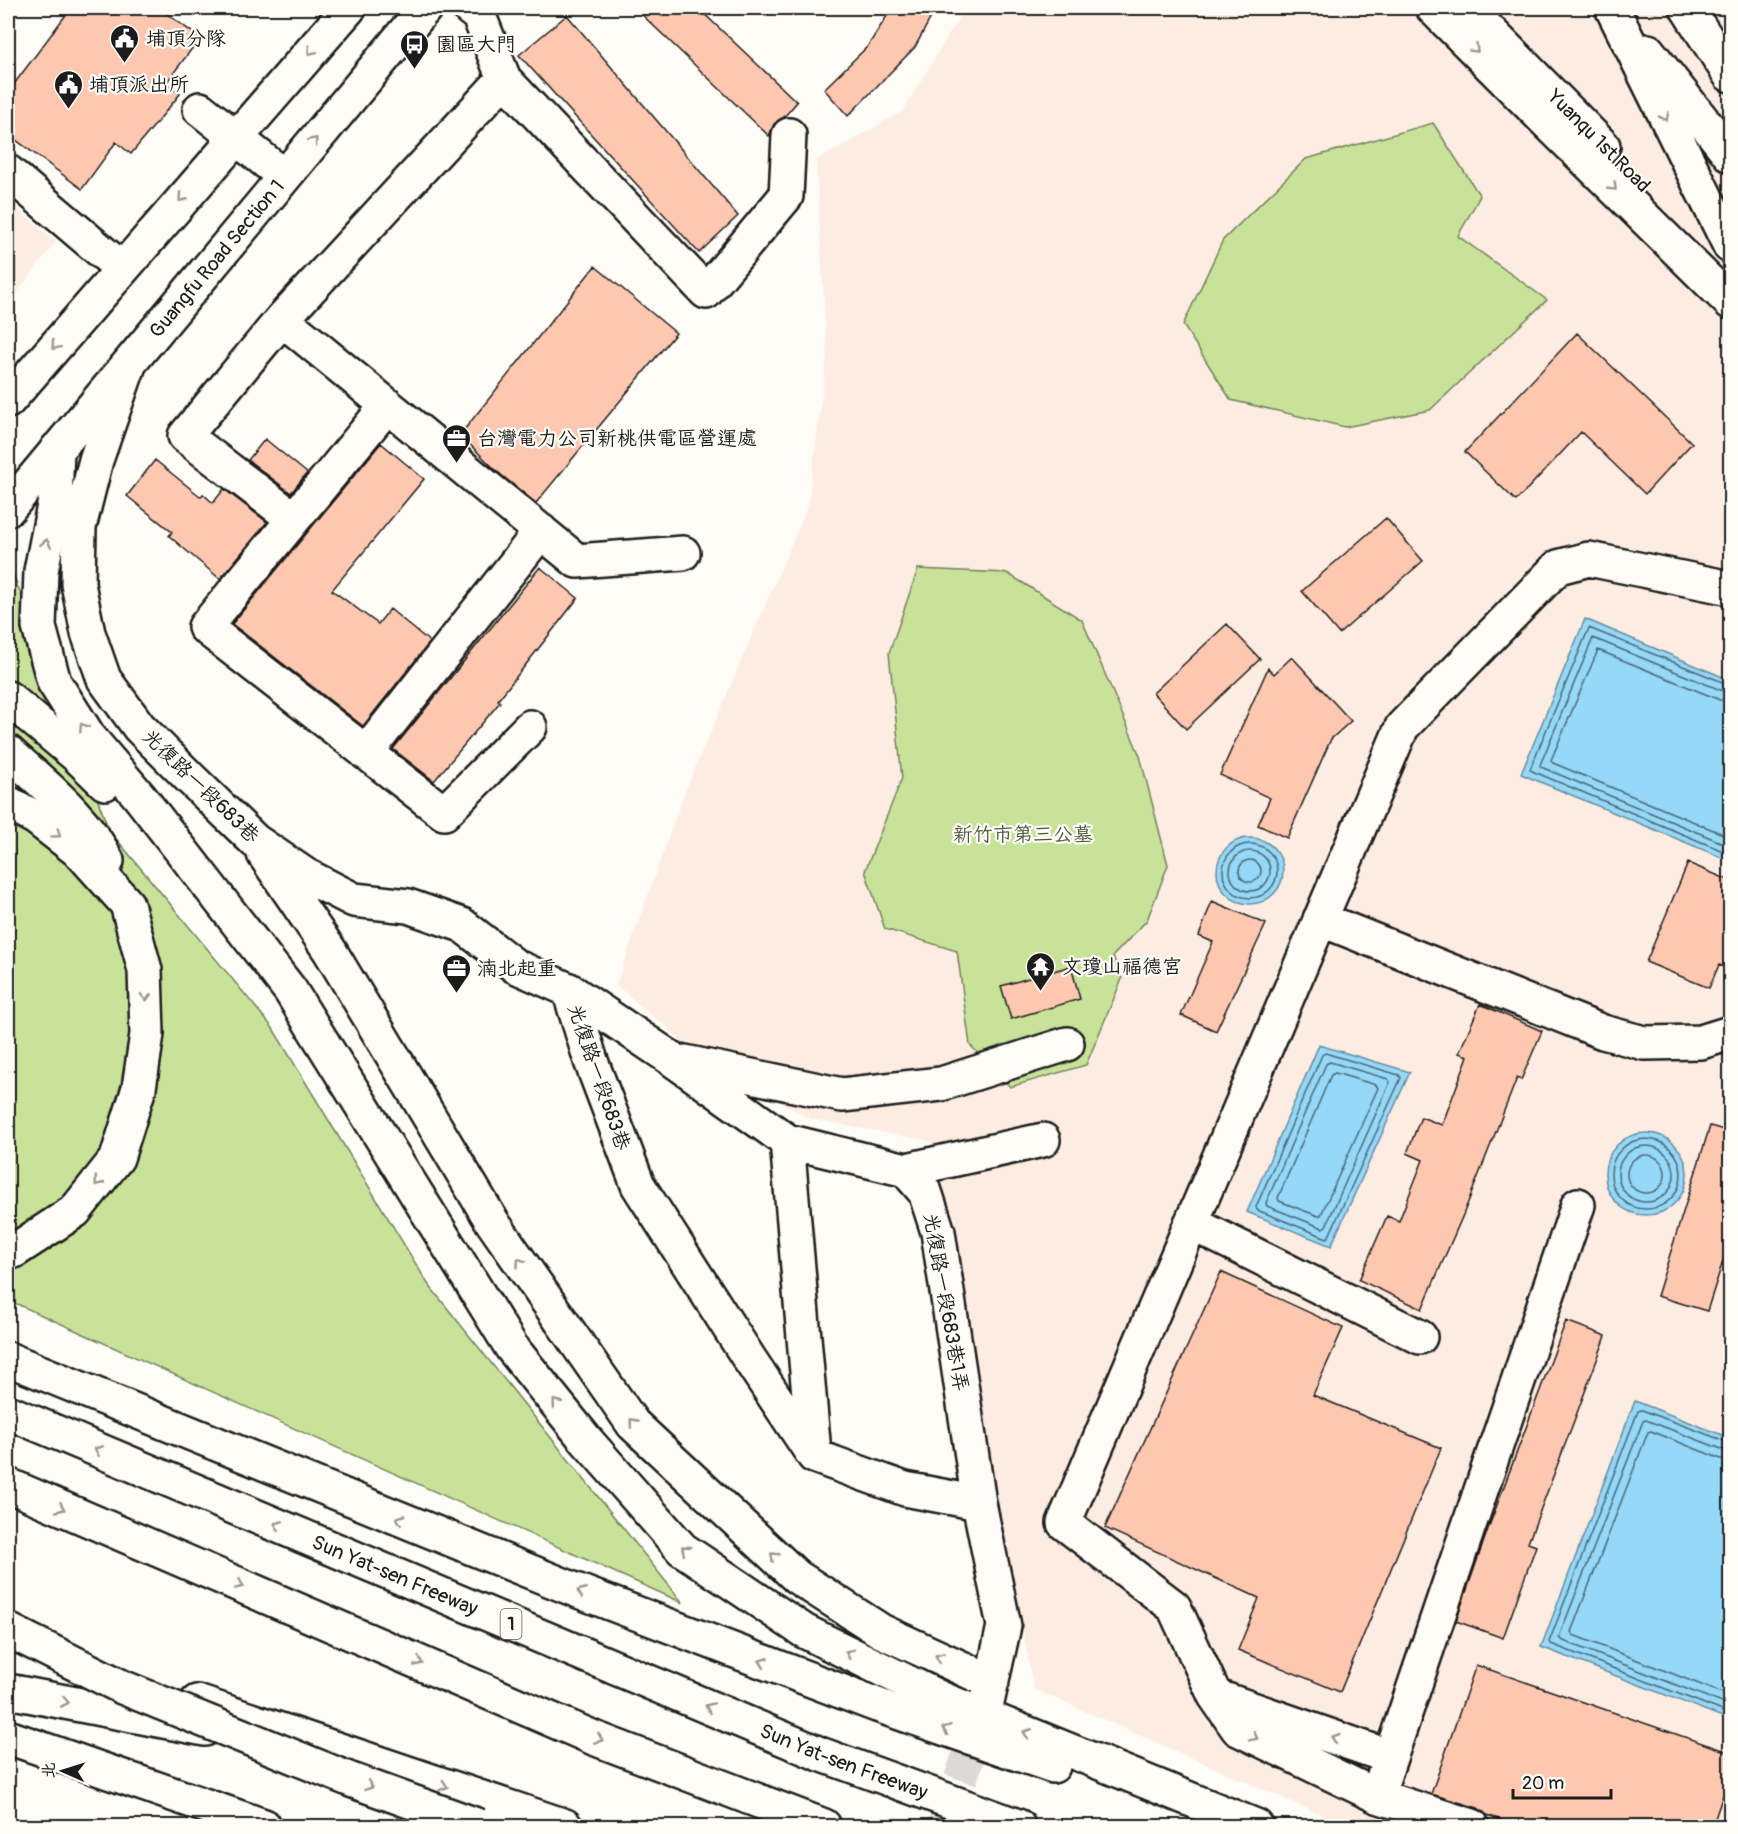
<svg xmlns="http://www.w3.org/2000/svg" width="1738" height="1834" font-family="Pangolin,'LXGW WenKai TC',sans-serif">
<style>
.built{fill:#fdece2}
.green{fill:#c8e399;stroke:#72805a;stroke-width:1.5}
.water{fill:#95d8f7;stroke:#658d9f;stroke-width:1.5}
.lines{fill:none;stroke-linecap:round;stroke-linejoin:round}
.shore{stroke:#4c6774;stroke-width:1.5}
.building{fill:#fec8b0;stroke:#1c1c1c;stroke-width:1.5}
.minor-tunnel{stroke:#dbdad6;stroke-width:33;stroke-dasharray:33 16;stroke-linecap:butt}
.minor-casing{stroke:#1c1c1c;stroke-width:38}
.major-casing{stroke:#1c1c1c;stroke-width:38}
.highway-casing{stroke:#1c1c1c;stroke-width:38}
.minor{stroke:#fdfcf7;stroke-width:33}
.major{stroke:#fdfcf7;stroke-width:33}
.highway{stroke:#fdfcf7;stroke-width:33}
.highway-bridge-casing{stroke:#1c1c1c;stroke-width:38;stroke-linecap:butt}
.highway-bridge{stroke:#fdfcf7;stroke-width:33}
.oneway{stroke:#989794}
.labels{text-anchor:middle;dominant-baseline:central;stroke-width:4.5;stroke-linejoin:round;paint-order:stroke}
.shield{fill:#fdfcf7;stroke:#605f5e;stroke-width:1.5}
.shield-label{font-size:18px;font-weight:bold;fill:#1c1c1c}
.poi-label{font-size:20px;fill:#1c1c1c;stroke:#fdfcf7;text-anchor:start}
.street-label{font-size:20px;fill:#1c1c1c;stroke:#fdfcf7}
.park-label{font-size:20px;fill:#505842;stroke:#fdfcf7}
</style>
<rect width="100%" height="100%" fill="#fdfcf7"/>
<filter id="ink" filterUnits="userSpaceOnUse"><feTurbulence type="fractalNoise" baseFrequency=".0167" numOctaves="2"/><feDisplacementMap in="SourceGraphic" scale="12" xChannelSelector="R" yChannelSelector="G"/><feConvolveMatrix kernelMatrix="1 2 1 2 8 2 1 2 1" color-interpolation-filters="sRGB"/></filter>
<g filter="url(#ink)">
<!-- built -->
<path class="built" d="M965,8h765v1818h-383l-313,-137 -104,-548 -119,-22 -102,-56 -93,-78 68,-191 124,-288 19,-152 -11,-193 87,-50z
M8,200l48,42 -48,62z"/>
<!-- green -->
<path class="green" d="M1433,123l47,73 -22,40 89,64 -117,110 -85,17 -114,-27 -48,-75 40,-85 83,-81z
M8,560l101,270 163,197 156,257 255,319 -675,-303z
M918,569l89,4 75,47 58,136 28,109 -21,55 -34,36 9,23 -36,86 -76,22 -40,-42 -13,-94 -72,-22 -20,-58 37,-93 -13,-125z"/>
<!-- water -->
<path class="water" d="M1585,619l145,61v181l-209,-87z
M1217 871a33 33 0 1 1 66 0a33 33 0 1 1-66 0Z
M1319,1045l91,27 -79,174 -84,-34z
M1605 1174a41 41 0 1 1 82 0a41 41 0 1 1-82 0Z
M1635,1401l95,37v282l-189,-73z"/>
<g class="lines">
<!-- shore -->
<path class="shore" d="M1730,685l-141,-57 -59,141 2,2 198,83
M1730,692l-7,-1 -130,-53 -53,127 1,2 189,79
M1730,701l-10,-1 -122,-50 -47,110 2,3 177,74
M1223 871a27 27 0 1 1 54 0a27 27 0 1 1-54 0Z
M1230 871a20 20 0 1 1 40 0a20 20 0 1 1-40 0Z
M1239 871a11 11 0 1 1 22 0a11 11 0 1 1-22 0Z
M1325,1053l74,22 2,3 -72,158 -2,2 -70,-28 -1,-3 66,-152z
M1330,1062l58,17 2,3 -64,144 -3,2 -56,-22 -1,-3 60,-139z
M1335,1073l41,12 2,3 -57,127 -3,1 -39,-15 -1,-3 53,-123z
M1611 1174a35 35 0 1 1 70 0a35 35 0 1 1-70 0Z
M1618 1174a28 28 0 1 1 56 0a28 28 0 1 1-56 0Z
M1627 1174a19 19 0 1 1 38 0a19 19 0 1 1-38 0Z
M1730,1443l-88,-33 -4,1 -89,231 2,2 179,70
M1730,1451l-6,-1 -78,-30 -3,1 -84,216 2,3 169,66
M1730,1460l-9,-1 -70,-28 -3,1 -77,200 2,3 157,61"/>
</g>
<!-- building -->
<path class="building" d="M71,8h88l41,30 -34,45 14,11 -49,60 -15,-12 -34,47 -74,-55v-42z
M635,8h63l99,94 -13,15 -10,7 -5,12z
M892,8h44l-21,39 -67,69 -24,-27 44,-43z
M567,15l171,201 -39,37 -180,-198z
M595,266l81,67 -140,170 -35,-28 -41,-40z
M1577,333l115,110 -47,51 -64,-62 -65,69 -51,-49z
M265,439l42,34 -16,20 -43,-33z
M381,443l43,36 -92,111 46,34 12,-15 40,33 -67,84 -131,-102z
M155,460l46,37 2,-3 10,9 11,-14 43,33 -47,57 -51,-43 3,-4 -45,-36z
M1386,518l37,43 -84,73 -37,-43z
M540,567l38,31 -80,102 2,2 -66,79 -41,-32z
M1227,624l33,35 -74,70 -33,-36z
M1292,657l59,64 -20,18 -44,99 -29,-13 12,-27 -50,-23 48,-107 6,6z
M1688,863l43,18v89l-12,-5 -10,23 -63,-26z
M1212,901l54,23 -50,107 -35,-16 32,-73 -14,-6z
M1071,966l9,33 -69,20 -10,-33z
M1480,1004l62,27 -21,49 -4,-2 -54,137 -41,94 -63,-29 28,-64 12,5 24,-61 -16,-7 14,-36 21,8 26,-69 -9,-3z
M1710,1126l21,6v104l-24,75 -50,-15z
M1221,1272l122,56 -30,67 128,53 -101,244 -102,-42 21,-52 -154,-70z
M1566,1321l40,15 -78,207 8,3 -33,92 -47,-17 32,-92z
M1476,1665l255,88v19l-19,55h-191l-34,-12 -9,-7 -47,-14z"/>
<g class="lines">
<!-- minor-tunnel -->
<path class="minor-tunnel" d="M944,1826l40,-114"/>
<defs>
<path id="minor" d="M1433,8l112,112 185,182
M1467,8l136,138
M1612,8l118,238
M1687,8l43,67
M1648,51l82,104
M504,79l202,213 80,-96 3,-61
M200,109l84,67
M8,172l113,96
M282,319l295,242 106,-8
M129,365l-33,95 -17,67 -1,57 10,49 16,46 35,48 53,53 63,61 50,34 49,25 54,6 54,19 53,41 54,24 22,71 47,124 112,175 64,96 91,33 74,14 25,123 -17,77
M387,406l-182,221 239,186 86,-86
M294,519l-109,-83 97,-117 222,-240 -25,-63 -10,-8
M366,753l175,-222
M264,854l66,97 163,272 140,201 164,153 84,54 111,51
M1320,919l283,113 41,11 57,-1 29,-9
M569,990l103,69 115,82 119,29 19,22 13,40 41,271
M685,1062l157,33 99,-11 126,-40
M787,1141l27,312
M906,1170l137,-30
M1191,1223l229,114
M1215,1696l175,61
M8,1737l256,89
M1377,1796l201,-591
M1472,1826l-95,-30 -139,-67 -23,-33 -41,-89 -110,-84 338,-796 156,-160 31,-8 141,29"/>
<g id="major">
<path d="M8,401l341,-393"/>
<path id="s1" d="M8,509l417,-501"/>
</g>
<g id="highway">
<path d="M57,449l-2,51 -14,71 -2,56 15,55 35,55 50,59 151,194 222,358 74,92 96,109 122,82 136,67 316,128"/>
<path d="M8,698l69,58 28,27"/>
<path d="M8,752c34,31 79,66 99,109"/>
<path d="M8,803l28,15 45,35 46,51 18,66 2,64 -8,54 -22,70 -42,53 -61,40 -6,2"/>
<path d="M8,1359l565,230 304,116 176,61"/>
<path id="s2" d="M8,1412l812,342 198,72"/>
<path d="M8,1485l586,253 230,88"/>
<path d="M8,1691l197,38"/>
<path d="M197,1702l368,124"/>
</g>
</defs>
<!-- minor casing -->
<use href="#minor" class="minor-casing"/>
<!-- major casing -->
<use href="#major" class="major-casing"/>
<!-- highway casing -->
<use href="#highway" class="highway-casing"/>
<!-- minor -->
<use href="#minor" class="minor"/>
<!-- major -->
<use href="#major" class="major"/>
<!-- highway -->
<use href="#highway" class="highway"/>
<defs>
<path id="highway-bridge" d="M8,1630l114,57 229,93 128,46"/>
</defs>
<!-- highway-bridge casing -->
<use href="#highway-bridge" class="highway-bridge-casing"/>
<!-- highway-bridge -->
<use href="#highway-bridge" class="highway-bridge"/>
</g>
<!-- one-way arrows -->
<defs><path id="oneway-chevron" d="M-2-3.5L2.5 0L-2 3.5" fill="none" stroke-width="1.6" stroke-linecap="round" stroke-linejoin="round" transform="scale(1.5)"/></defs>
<g class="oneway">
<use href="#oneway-chevron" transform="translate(1475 49) rotate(45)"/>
<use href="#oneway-chevron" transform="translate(311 51) rotate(131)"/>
<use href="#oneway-chevron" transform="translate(1665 117) rotate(64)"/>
<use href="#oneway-chevron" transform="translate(314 141) rotate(-50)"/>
<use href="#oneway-chevron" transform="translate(1613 187) rotate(44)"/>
<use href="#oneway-chevron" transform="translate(182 198) rotate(131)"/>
<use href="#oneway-chevron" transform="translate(55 346) rotate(131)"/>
<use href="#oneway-chevron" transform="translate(46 543) rotate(-79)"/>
<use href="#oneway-chevron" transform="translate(83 727) rotate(-123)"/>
<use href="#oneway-chevron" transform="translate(57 834) rotate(37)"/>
<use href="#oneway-chevron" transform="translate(146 997) rotate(89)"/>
<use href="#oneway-chevron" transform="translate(98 1182) rotate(129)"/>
<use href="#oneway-chevron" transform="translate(520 1262) rotate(-125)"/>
<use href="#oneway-chevron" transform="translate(556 1403) rotate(-129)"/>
<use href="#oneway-chevron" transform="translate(633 1422) rotate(-130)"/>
<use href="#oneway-chevron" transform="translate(98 1450) rotate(-157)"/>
<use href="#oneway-chevron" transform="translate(61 1508) rotate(23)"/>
<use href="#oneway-chevron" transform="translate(400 1519) rotate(-158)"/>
<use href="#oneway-chevron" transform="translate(278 1525) rotate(-157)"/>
<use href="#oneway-chevron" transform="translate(685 1549) rotate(-140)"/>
<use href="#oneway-chevron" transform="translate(774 1556) rotate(-137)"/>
<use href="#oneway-chevron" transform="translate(240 1585) rotate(23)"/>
<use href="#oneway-chevron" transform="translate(581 1592) rotate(-159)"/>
<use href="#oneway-chevron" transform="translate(849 1653) rotate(-154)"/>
<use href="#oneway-chevron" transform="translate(939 1657) rotate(-156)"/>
<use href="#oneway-chevron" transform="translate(419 1662) rotate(23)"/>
<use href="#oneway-chevron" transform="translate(763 1662) rotate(-159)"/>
<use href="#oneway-chevron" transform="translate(65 1702) rotate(11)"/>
<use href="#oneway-chevron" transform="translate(709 1707) rotate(-157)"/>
<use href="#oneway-chevron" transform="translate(946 1729) rotate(-161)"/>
<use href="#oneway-chevron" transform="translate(1027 1733) rotate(-158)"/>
<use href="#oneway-chevron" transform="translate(1254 1737) rotate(26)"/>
<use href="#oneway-chevron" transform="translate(1335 1738) rotate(-161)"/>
<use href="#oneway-chevron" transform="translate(599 1739) rotate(22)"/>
<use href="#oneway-chevron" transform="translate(369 1786) rotate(20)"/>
<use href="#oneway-chevron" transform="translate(444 1786) rotate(18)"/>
</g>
</g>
<!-- icons -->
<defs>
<symbol id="civic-pin" viewBox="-11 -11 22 30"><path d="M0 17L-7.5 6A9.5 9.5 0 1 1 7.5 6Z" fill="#1c1c1c" stroke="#fdfcf7"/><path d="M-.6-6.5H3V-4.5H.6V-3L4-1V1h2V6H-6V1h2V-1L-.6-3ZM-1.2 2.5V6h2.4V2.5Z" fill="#fff"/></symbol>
<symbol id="bus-pin" viewBox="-11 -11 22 30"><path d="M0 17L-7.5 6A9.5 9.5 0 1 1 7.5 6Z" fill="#1c1c1c" stroke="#fdfcf7"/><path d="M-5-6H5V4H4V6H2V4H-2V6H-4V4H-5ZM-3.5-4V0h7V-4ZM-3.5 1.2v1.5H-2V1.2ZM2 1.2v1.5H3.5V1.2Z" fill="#fff"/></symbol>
<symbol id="office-pin" viewBox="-11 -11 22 30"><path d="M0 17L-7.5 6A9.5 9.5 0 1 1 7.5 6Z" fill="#1c1c1c" stroke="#fdfcf7"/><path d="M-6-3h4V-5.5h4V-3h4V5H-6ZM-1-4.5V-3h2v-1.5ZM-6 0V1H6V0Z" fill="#fff"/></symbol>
<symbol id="temple-pin" viewBox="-11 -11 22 30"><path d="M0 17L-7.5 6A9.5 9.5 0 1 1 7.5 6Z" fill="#1c1c1c" stroke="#fdfcf7"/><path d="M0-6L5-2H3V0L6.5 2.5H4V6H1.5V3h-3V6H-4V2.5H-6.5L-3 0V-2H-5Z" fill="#fff"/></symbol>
</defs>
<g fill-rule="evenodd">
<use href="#civic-pin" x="108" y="22" width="33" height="45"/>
<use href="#bus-pin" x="398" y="28" width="33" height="45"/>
<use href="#civic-pin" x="52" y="68" width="33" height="45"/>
<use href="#office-pin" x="440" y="422" width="33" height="45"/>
<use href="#temple-pin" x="1024" y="950" width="33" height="45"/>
<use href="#office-pin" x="440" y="952" width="33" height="45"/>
</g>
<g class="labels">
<!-- shield labels -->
<rect class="shield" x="500.5" y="1609" width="21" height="30" rx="4.5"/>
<g class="shield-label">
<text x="511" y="1624">1</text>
</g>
<!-- poi labels -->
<g class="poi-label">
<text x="146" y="38">埔頂分隊</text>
<text x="436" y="44">園區大門</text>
<text x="89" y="84">埔頂派出所</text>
<text x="477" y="438">台灣電力公司新桃供電區營運處</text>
<text x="1062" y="966">文瓊山福德宫</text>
<text x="477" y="968">湳北起重</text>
</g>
<!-- street labels -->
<g class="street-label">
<text transform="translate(1599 141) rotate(45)">Yuanqu 1st Road</text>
<text stroke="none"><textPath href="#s1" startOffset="326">Guangfu Road Section 1</textPath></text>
<text transform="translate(201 786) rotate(44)">光復路一段683巷</text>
<text transform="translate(599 1077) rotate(71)">光復路一段683巷</text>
<text transform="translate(946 1302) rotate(80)">光復路一段683巷1弄</text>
<text stroke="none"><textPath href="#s2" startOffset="420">Sun Yat-sen Freeway</textPath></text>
<text stroke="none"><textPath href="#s2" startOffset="906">Sun Yat-sen Freeway</textPath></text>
</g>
<!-- park labels -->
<g class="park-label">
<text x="1023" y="834">新竹市第三公墓</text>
</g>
</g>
<!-- margin -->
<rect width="1738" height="1834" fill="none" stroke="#fdfcf7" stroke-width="30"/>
<rect x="15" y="15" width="1708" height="1804" fill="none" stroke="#1c1c1c" stroke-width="2" filter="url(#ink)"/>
<!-- north arrow -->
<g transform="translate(63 1771) rotate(273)" stroke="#fdfcf7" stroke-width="4.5" paint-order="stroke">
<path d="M0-4.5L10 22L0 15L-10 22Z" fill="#1c1c1c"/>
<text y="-9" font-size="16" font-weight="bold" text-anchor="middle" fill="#1c1c1c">北</text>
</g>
<!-- scale -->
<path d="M1513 1789v9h98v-9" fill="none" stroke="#1c1c1c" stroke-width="3"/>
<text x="1522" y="1789" font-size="18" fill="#1c1c1c" stroke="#fdfcf7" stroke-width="4.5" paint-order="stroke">20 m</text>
</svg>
